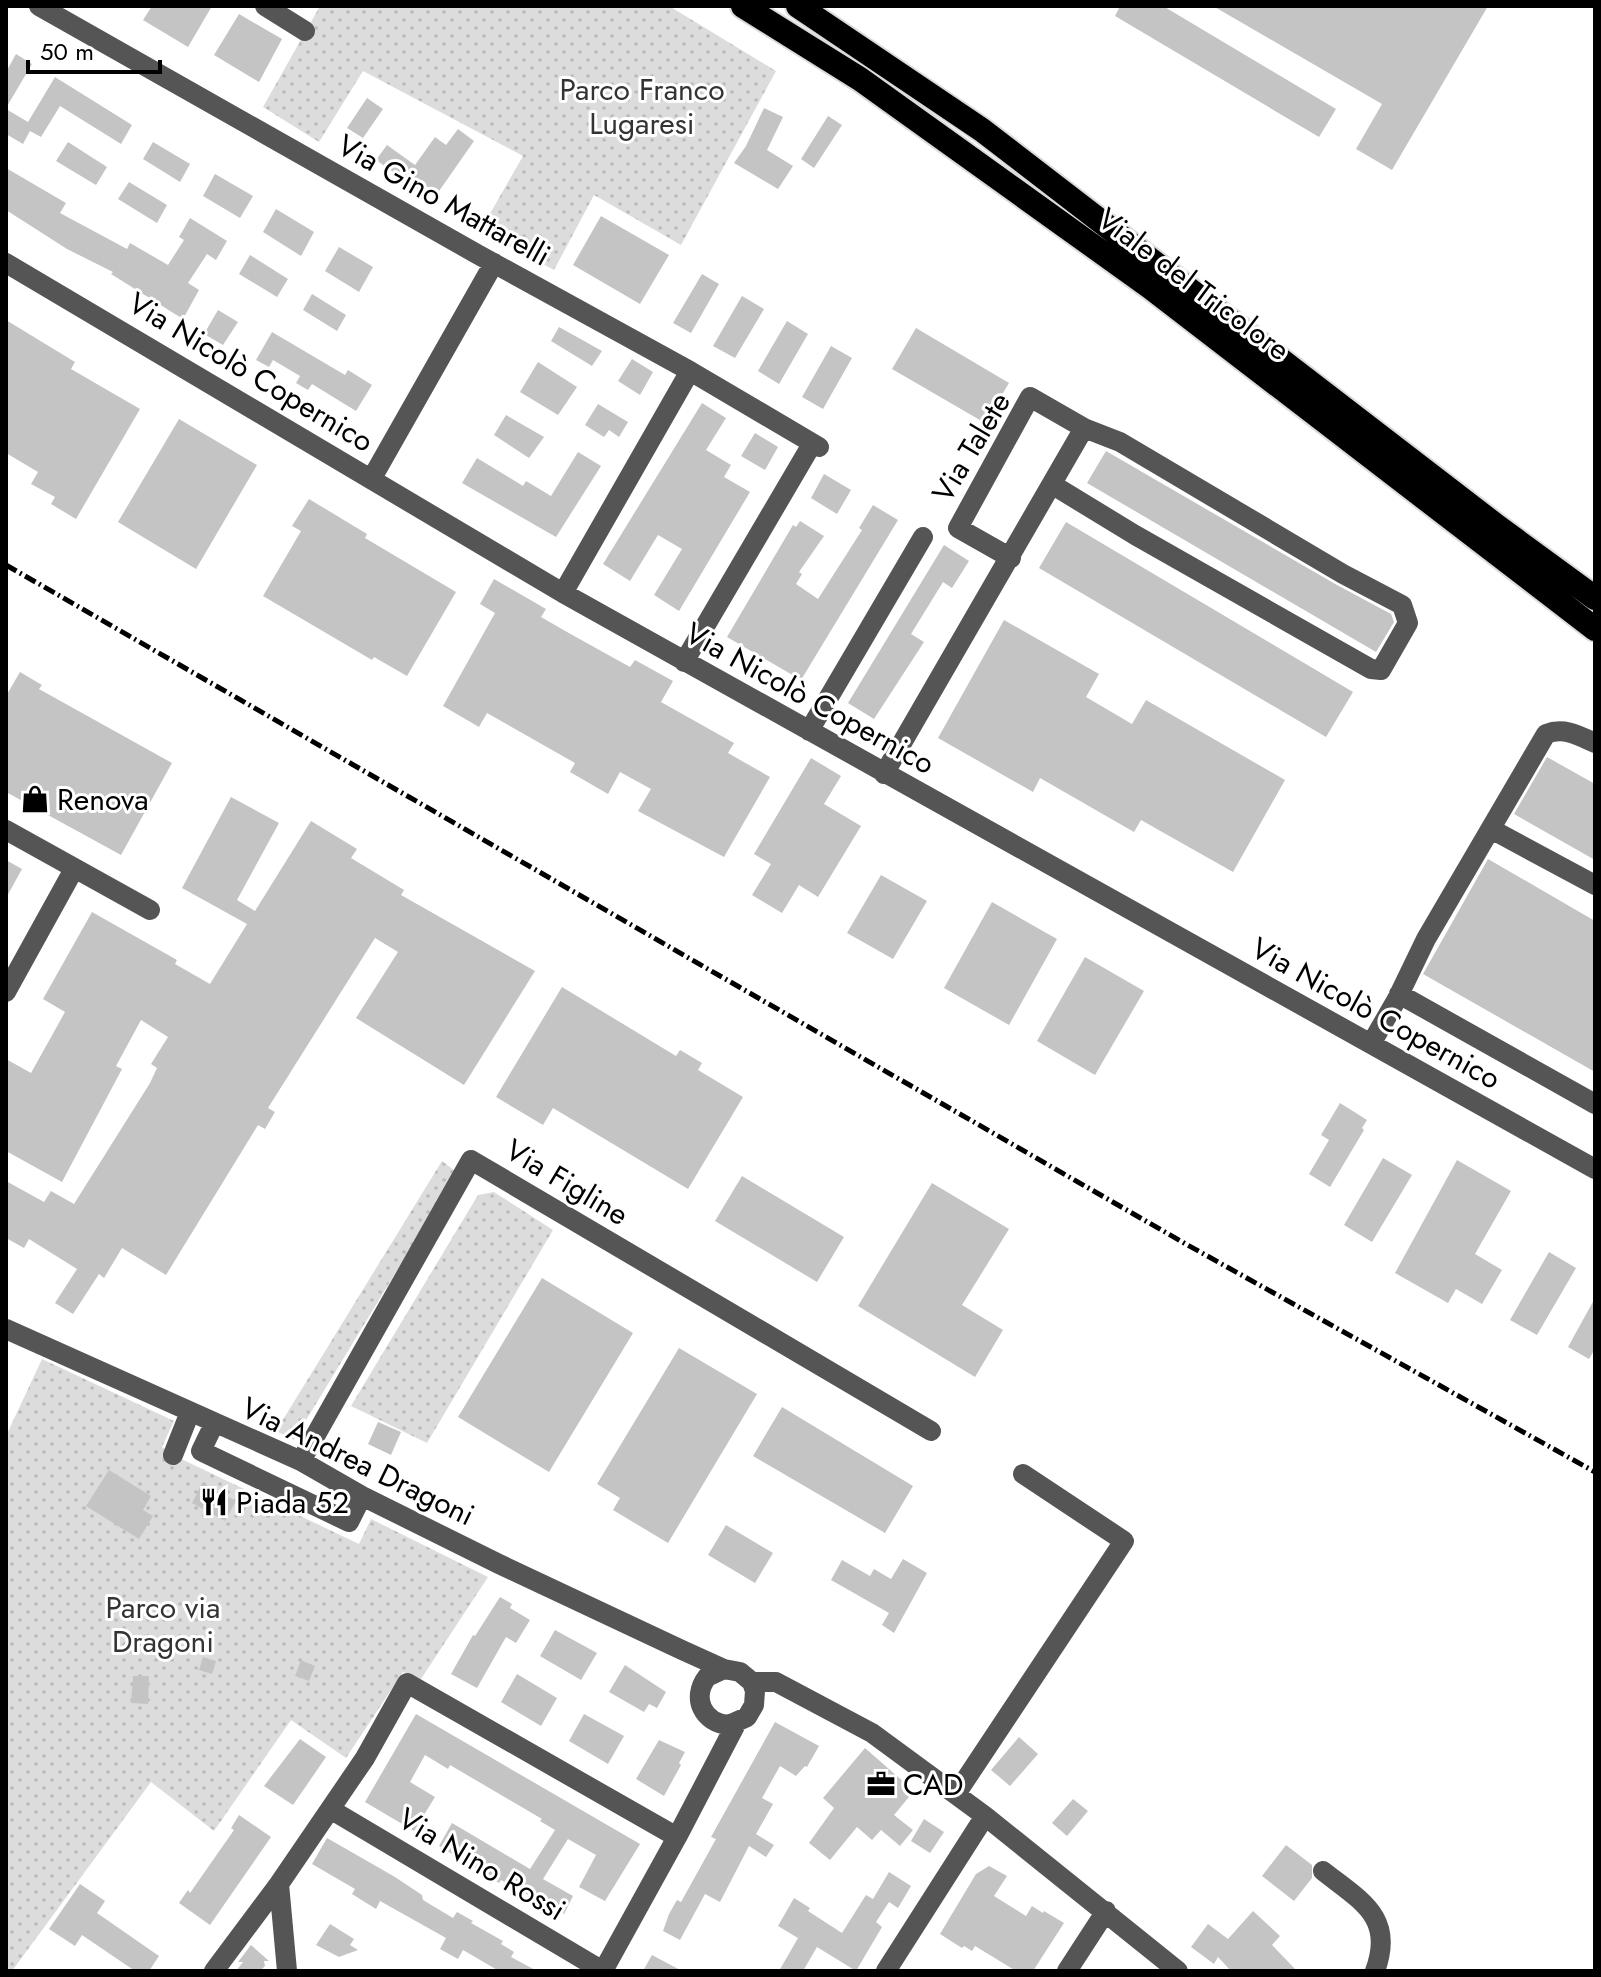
<svg xmlns="http://www.w3.org/2000/svg" width="1601" height="1977" font-family="Jost,sans-serif">
<style>
.green{fill:url(#green-dots)}
.building{fill:#c4c4c4}
.lines{fill:none;stroke-linecap:round;stroke-linejoin:round}
.highway-casing{stroke:#dbdbdb;stroke-width:28}
.minor{stroke:#555;stroke-width:20}
.highway{stroke:#000;stroke-width:24}
.rail{stroke:#000;stroke-width:5;stroke-dasharray:12 4 2 4;stroke-linecap:butt}
.labels{text-anchor:middle;dominant-baseline:central;stroke-width:6;stroke-linejoin:round;paint-order:stroke}
.park-label{font-size:30px;fill:#333;stroke:#fff}
.street-label{font-size:30px;fill:#000;stroke:#fff}
.poi-label{font-size:30px;fill:#000;stroke:#fff;text-anchor:start}
</style>
<defs>
<pattern id="green-dots" width="8" height="8" patternUnits="userSpaceOnUse" patternTransform="scale(2)"><rect width="8" height="8" fill="#dcdcdc"/><path d="M2 2h.1M6 6h.1" fill="none" stroke="#bbb" stroke-width="1.8" stroke-linecap="round"/></pattern>
</defs>
<rect width="100%" height="100%" fill="#fff"/>
<!-- green -->
<path class="green" d="M320,6h349l107,65 -95,174 -87,-50 -40,75 -74,-39 43,-75 -160,-85 -44,71 -56,-35z
M442,1161l13,10 -2,7 -159,262 -18,-9z
M494,1192l59,38 -126,213 -76,-37 127,-211z
M42,1359l132,62 -12,26 11,8 186,89 12,-25 117,58 -67,102 -18,-7 -57,86 -55,-38 -77,111 -63,-49 -139,189h-6v-535z"/>
<!-- building -->
<path class="building" d="M152,6h60l-24,41 -45,-27z
M1120,6h43l173,103 -17,28 -204,-121z
M1213,6h275l-96,164 -36,-21 26,-45z
M239,14l43,25 -23,43 -45,-27z
M16,54l16,10 -26,44v-36z
M55,77l77,48 -11,19 -61,-38 -19,31 -11,-6 -7,13 -17,-10v-25l22,13z
M367,98l16,11 -20,29 -16,-10z
M764,108l19,9 -16,33 26,16 -15,23 -44,-26 12,-17z
M828,116l14,9 -28,43 -13,-9z
M458,129l16,12 -37,53 -13,-9 -4,6 -44,-31 11,-15 28,20 20,-28 11,8z
M68,142l39,25 -11,18 -40,-24z
M153,142l37,22 -10,18 -37,-23z
M6,168l60,35 -6,10 67,36 3,-6 38,22 16,-25 -5,-3 11,-19 37,23 -11,19 -9,-6 -19,29 11,7 -16,29 -72,-45 2,-2 -46,-23 -61,-39z
M215,174l38,22 -13,22 -37,-22z
M129,182l38,23 -10,18 -39,-24z
M276,209l38,23 -13,24 -38,-24z
M601,216l68,39 -29,49 -67,-39z
M339,247l34,20 -14,25 -34,-21z
M250,255l38,24 -11,18 -38,-23z
M702,274l17,10 -28,49 -18,-10z
M312,294l34,21 -9,16 -34,-21z
M742,296l22,13 -29,49 -22,-12z
M218,310l20,12 -15,23 -19,-11z
M6,320l69,42 -4,7 69,40 -64,110 -25,-15 4,-7 -24,-13 7,-12 -32,-19z
M787,321l21,13 -29,50 -21,-13z
M559,327l43,24 -10,15 -41,-25z
M916,328l93,55 -24,40 -93,-54z
M272,332l73,43 3,-5 24,15 -16,26 -44,-27 -4,6 -12,-7 4,-7 -27,-16 -4,7 -13,-7z
M831,346l21,12 -29,51 -21,-12z
M632,359l21,13 -13,23 -22,-14z
M538,362l39,25 -19,28 -38,-23z
M702,403l24,15 -20,32 25,15 -7,12 26,15 -71,119 -25,-16 28,-46 -24,-14 -28,46 -27,-17z
M598,404l30,18 -9,15 -10,-7 -5,7 -19,-12z
M506,415l38,22 -15,21 -35,-23z
M179,419l78,46 -61,104 -78,-47z
M755,433l23,14 -13,23 -24,-14z
M1106,451l231,134 54,29 3,8 -18,30 -289,-169z
M578,452l23,14 -45,71 -94,-54 15,-25 46,28 3,-5 25,15z
M824,474l27,16 -14,24 -26,-16z
M309,499l58,35 -2,4 91,54 -49,84 -33,-19 -2,3 -109,-64 38,-65 -9,-5z
M873,505l25,15 -97,160 -74,-43 66,-112 3,2 4,-6 24,15 -25,36 3,2 -6,10 22,15 44,-69 -3,-2z
M1066,522l287,170 -27,45 -287,-169z
M944,545l25,16 -17,27 -9,-6 -32,52 13,8 -50,77 -26,-16z
M494,579l52,30 -5,8 26,15 63,35 5,-7 38,21 -12,21 73,41 -6,10 42,24 -46,80 -86,-46 13,-22 -31,-17 -12,22 -38,-22 5,-9 -88,-50 -8,14 -36,-21 52,-93 -15,-9z
M1004,620l95,54 -13,23 46,27 14,-24 139,80 -52,92 -92,-52 -7,12 -94,-54 -7,14 -95,-54z
M20,672l22,13 -3,4 133,74 -51,92 -115,-63v-96z
M1547,757l48,27v76l-81,-46z
M811,758l30,18 -17,28 37,22 -43,71 -19,-12 -17,28 -30,-18 19,-31 -17,-10z
M231,797l48,26 -42,77 18,11 56,-90 46,28 -6,9 53,32 -3,5 134,76 -71,114 -108,-67 42,-66 -23,-14 -107,170 7,4 -10,17 -7,-4 -92,150 -44,-27 -18,30 -5,-4 -26,40 -18,-11 22,-34 -48,-30 -5,9 -18,-10v-57l38,21 7,-11 23,13 76,-121 7,-15 -6,-4 17,-27 -27,-17 -25,46 6,3 -60,113 -56,-31v-92l25,14 34,-61 -22,-13 49,-87 85,48 -2,4 35,20 37,-60 -65,-36z
M1488,859l107,62v151l-172,-98z
M6,860l16,9 -16,29z
M881,875l46,26 -34,58 -46,-26z
M992,902l65,37 -48,86 -65,-37z
M1085,957l59,34 -49,84 -58,-34z
M562,987l114,69 4,-6 22,13 -4,7 45,27 -55,92 -135,-81 -10,17 -47,-28z
M1340,1103l27,17 -5,8 2,2 -34,57 -21,-13 20,-34 -8,-5z
M1383,1158l29,17 -40,67 -28,-17z
M1457,1160l54,31 -36,63 27,16 -20,34 -26,-15 -8,14 -53,-30z
M742,1176l102,61 -27,45 -102,-61z
M932,1183l77,46 -47,76 41,25 -28,47 -117,-71z
M1549,1252l27,16 -39,67 -27,-15z
M542,1278l91,55 -84,139 -91,-55z
M1595,1298v51l-6,10 -21,-12z
M679,1348l78,46 -89,149 -55,-33 7,-12 -23,-14z
M782,1407l131,79 -28,47 -132,-77z
M378,1422l23,10 -10,23 -23,-11z
M109,1470l42,26 -8,14 10,6 -14,23 -53,-33z
M202,1483l34,18 -11,20 -33,-18z
M726,1525l47,28 -18,30 -47,-28z
M903,1559l24,14 -33,60 -12,-8 7,-12 -58,-33 11,-20 28,16 4,-7 17,10z
M500,1597l12,7 -2,4 20,12 -14,23 -10,-6 -29,51 -26,-14 22,-39 2,1z
M555,1630l42,23 -16,27 -41,-24z
M203,1657l13,4 -4,13 -13,-4z
M301,1660l14,6 -6,15 -14,-5z
M625,1665l41,27 -9,16 -8,-4 -5,8 -35,-20z
M517,1674l40,24 -16,28 -40,-24z
M133,1676h16l-1,28 -17,-1z
M416,1714l224,130 -35,57 -26,-14 17,-32 -28,-16 -25,40 30,17 -9,18 -33,-20 -1,2 -29,-16 -2,3 -60,-37 13,-23 78,46 25,-39 -15,-9 2,-2 -92,-54 -2,4 -23,-14 -15,27 25,15 -21,34 -49,-29z
M584,1714l40,22 -16,28 -39,-23z
M775,1722l44,24 -12,21 -2,-1 -9,10 -16,-10 -18,32 11,6 -17,30 18,11 -8,12 -17,-11 -29,56 -15,-8 -25,46 -17,-9 6,-17 8,-14 4,2 35,-63 -5,-2z
M1019,1737l19,17 -28,32 -19,-16z
M300,1739l26,18 -33,48 -29,-19z
M659,1740l26,12 -6,11 2,2 -17,31 -28,-17z
M865,1748l49,43 -20,24 19,15 -13,16 -19,-16 -9,10 -15,-13 -27,33 -21,-17 25,-35 -11,-10z
M1073,1799l15,12 -21,25 -15,-13z
M239,1815l32,22 -61,88 -31,-22 9,-13 2,3 44,-63 -3,-2z
M924,1819l20,13 -14,21 -19,-12z
M327,1838l68,39 27,18 1,5 30,18 4,-6 16,9 -2,2 32,18 -2,3 13,8 -3,5 26,14h-38l-36,-21 -5,9 -18,-10 6,-11 -66,-37 -4,8 -24,-15 3,-5 -43,-25z
M1286,1845l26,20v13l-18,23 -32,-25z
M989,1866l18,10 -13,20 32,20 6,-10 11,7 1,-2 20,12 -31,48h-17l-41,-25 -3,5 -8,-5 -2,2 -22,-14 36,-60z
M889,1872l22,14 -13,22 -9,-6 -13,20 6,5 -26,44 -39,-24 -14,24h-24l19,-33 -20,-12 16,-28 16,10 -2,3 34,22 24,-38 7,4z
M80,1884l25,17 -8,12 62,43 -10,15h-14l-53,-36 -7,11 -26,-17z
M1253,1911l27,25 -8,9 25,26h-66l-13,-14 -4,7 -23,-17 17,-23 20,15z
M330,1924l24,15 -4,6 8,5 -19,7 -23,-12z
M251,1945l18,16h-5l1,5 -5,5h-24l7,-9h-5z
M652,1955l30,16h-39z"/>
<g class="lines">
<defs>
<path id="highway" d="M743,6l117,73 290,208 445,342
M798,6l184,124 516,397 97,71"/>
</defs>
<!-- highway casing -->
<use href="#highway" class="highway-casing"/>
<!-- minor -->
<path class="minor" d="M39,6l438,248 213,117 129,76
M265,6l40,25
M6,263l557,330 1032,576
M372,478l122,-215
M1053,485l82,50 236,134 10,1 27,-47 -6,-18 -59,-31 -223,-132 -36,-14
M563,593l127,-222
M684,662l128,-218
M809,731l114,-194
M884,774l200,-346 -54,-31 -72,131 53,30
M1491,829l104,56
M6,830l144,80
M6,992l68,-123
M1399,994l196,110
M1371,1044l26,-45 29,-60 120,-205c18,-7 32,1 49,9
M6,1329l295,132 61,35 137,68 183,86 42,19 16,3 12,10 3,9 -1,14 -7,12 -18,8c-26,-2 -38,-27 -22,-48l17,-8
M214,1424l-13,27 4,2 144,69 13,-26
M173,1455l17,-43
M301,1461l170,-301 460,271
M752,1682h24l96,51 113,83 193,155
M956,1794l168,-253 -101,-67
M330,1809l273,162
M1323,1871c38,30 72,46 52,100
M279,1884l8,87
M214,1971l65,-87 86,-126 42,-75 270,154
M603,1971l74,-134 59,-113
M886,1971l99,-155
M1067,1971l39,-60"/>
<!-- highway -->
<use href="#highway" class="highway"/>
<!-- rail -->
<path class="rail" d="M6,565l1178,678 411,229"/>
</g>
<!-- icons -->
<defs>
<symbol id="shop-bare" viewBox="-9 -9 18 18"><path d="M-5-2.5h2.3a2.7 3.5 0 0 1 5.4 0H5L5.5 6h-11ZM-1.5-2.5h3a1.5 2.3 0 0 0-3 0Z" fill="#000" stroke="#fff" stroke-width="2.5" paint-order="stroke"/></symbol>
<symbol id="restaurant-bare" viewBox="-9 -9 18 18"><path d="M-5-6h1v4h1v-4h1v4h1v-4h1v5L-1.5 .5V6h-2V.5L-5-1ZM5-6V6H3V1.5H1.5Q1.5-4 5-6Z" fill="#000" stroke="#fff" stroke-width="2.5" paint-order="stroke"/></symbol>
<symbol id="office-bare" viewBox="-9 -9 18 18"><path d="M-6-3h4V-5.5h4V-3h4V5H-6ZM-1-4.5V-3h2v-1.5ZM-6 0V1H6V0Z" fill="#000" stroke="#fff" stroke-width="2.5" paint-order="stroke"/></symbol>
</defs>
<g fill-rule="evenodd">
<use href="#shop-bare" x="15" y="779" width="40" height="40"/>
<use href="#restaurant-bare" x="194" y="1482" width="40" height="40"/>
<use href="#office-bare" x="861" y="1764" width="40" height="40"/>
</g>
<g class="labels">
<!-- park labels -->
<g class="park-label">
<text x="642" y="89">Parco Franco<tspan x="642" dy="34">Lugaresi</tspan></text>
<text x="163" y="1607">Parco via<tspan x="163" dy="34">Dragoni</tspan></text>
</g>
<!-- street labels -->
<g class="street-label">
<text transform="translate(444 200) rotate(29)">Via Gino Mattarelli</text>
<text transform="translate(1194 284) rotate(37)">Viale del Tricolore</text>
<text transform="translate(251 372) rotate(31)">Via Nicolò Copernico</text>
<text transform="translate(971 447) rotate(-59)">Via Talete</text>
<text transform="translate(810 698) rotate(29)">Via Nicolò Copernico</text>
<text transform="translate(1376 1013) rotate(29)">Via Nicolò Copernico</text>
<text transform="translate(567 1182) rotate(31)">Via Figline</text>
<text transform="translate(358 1461) rotate(26)">Via Andrea Dragoni</text>
<text transform="translate(482 1864) rotate(31)">Via Nino Rossi</text>
</g>
<!-- poi labels -->
<g class="poi-label">
<text x="57" y="799">Renova</text>
<text x="236" y="1502">Piada 52</text>
<text x="903" y="1784">CAD</text>
</g>
</g>
<!-- border -->
<rect width="1601" height="1977" fill="none" stroke="#000000" stroke-width="16"/>
<!-- scale -->
<path d="M28 60v12h132v-12" fill="none" stroke="#000000" stroke-width="4"/>
<text x="40" y="60" font-size="24" fill="#000000" stroke="#ffffff" stroke-width="6" paint-order="stroke">50 m</text>
</svg>
